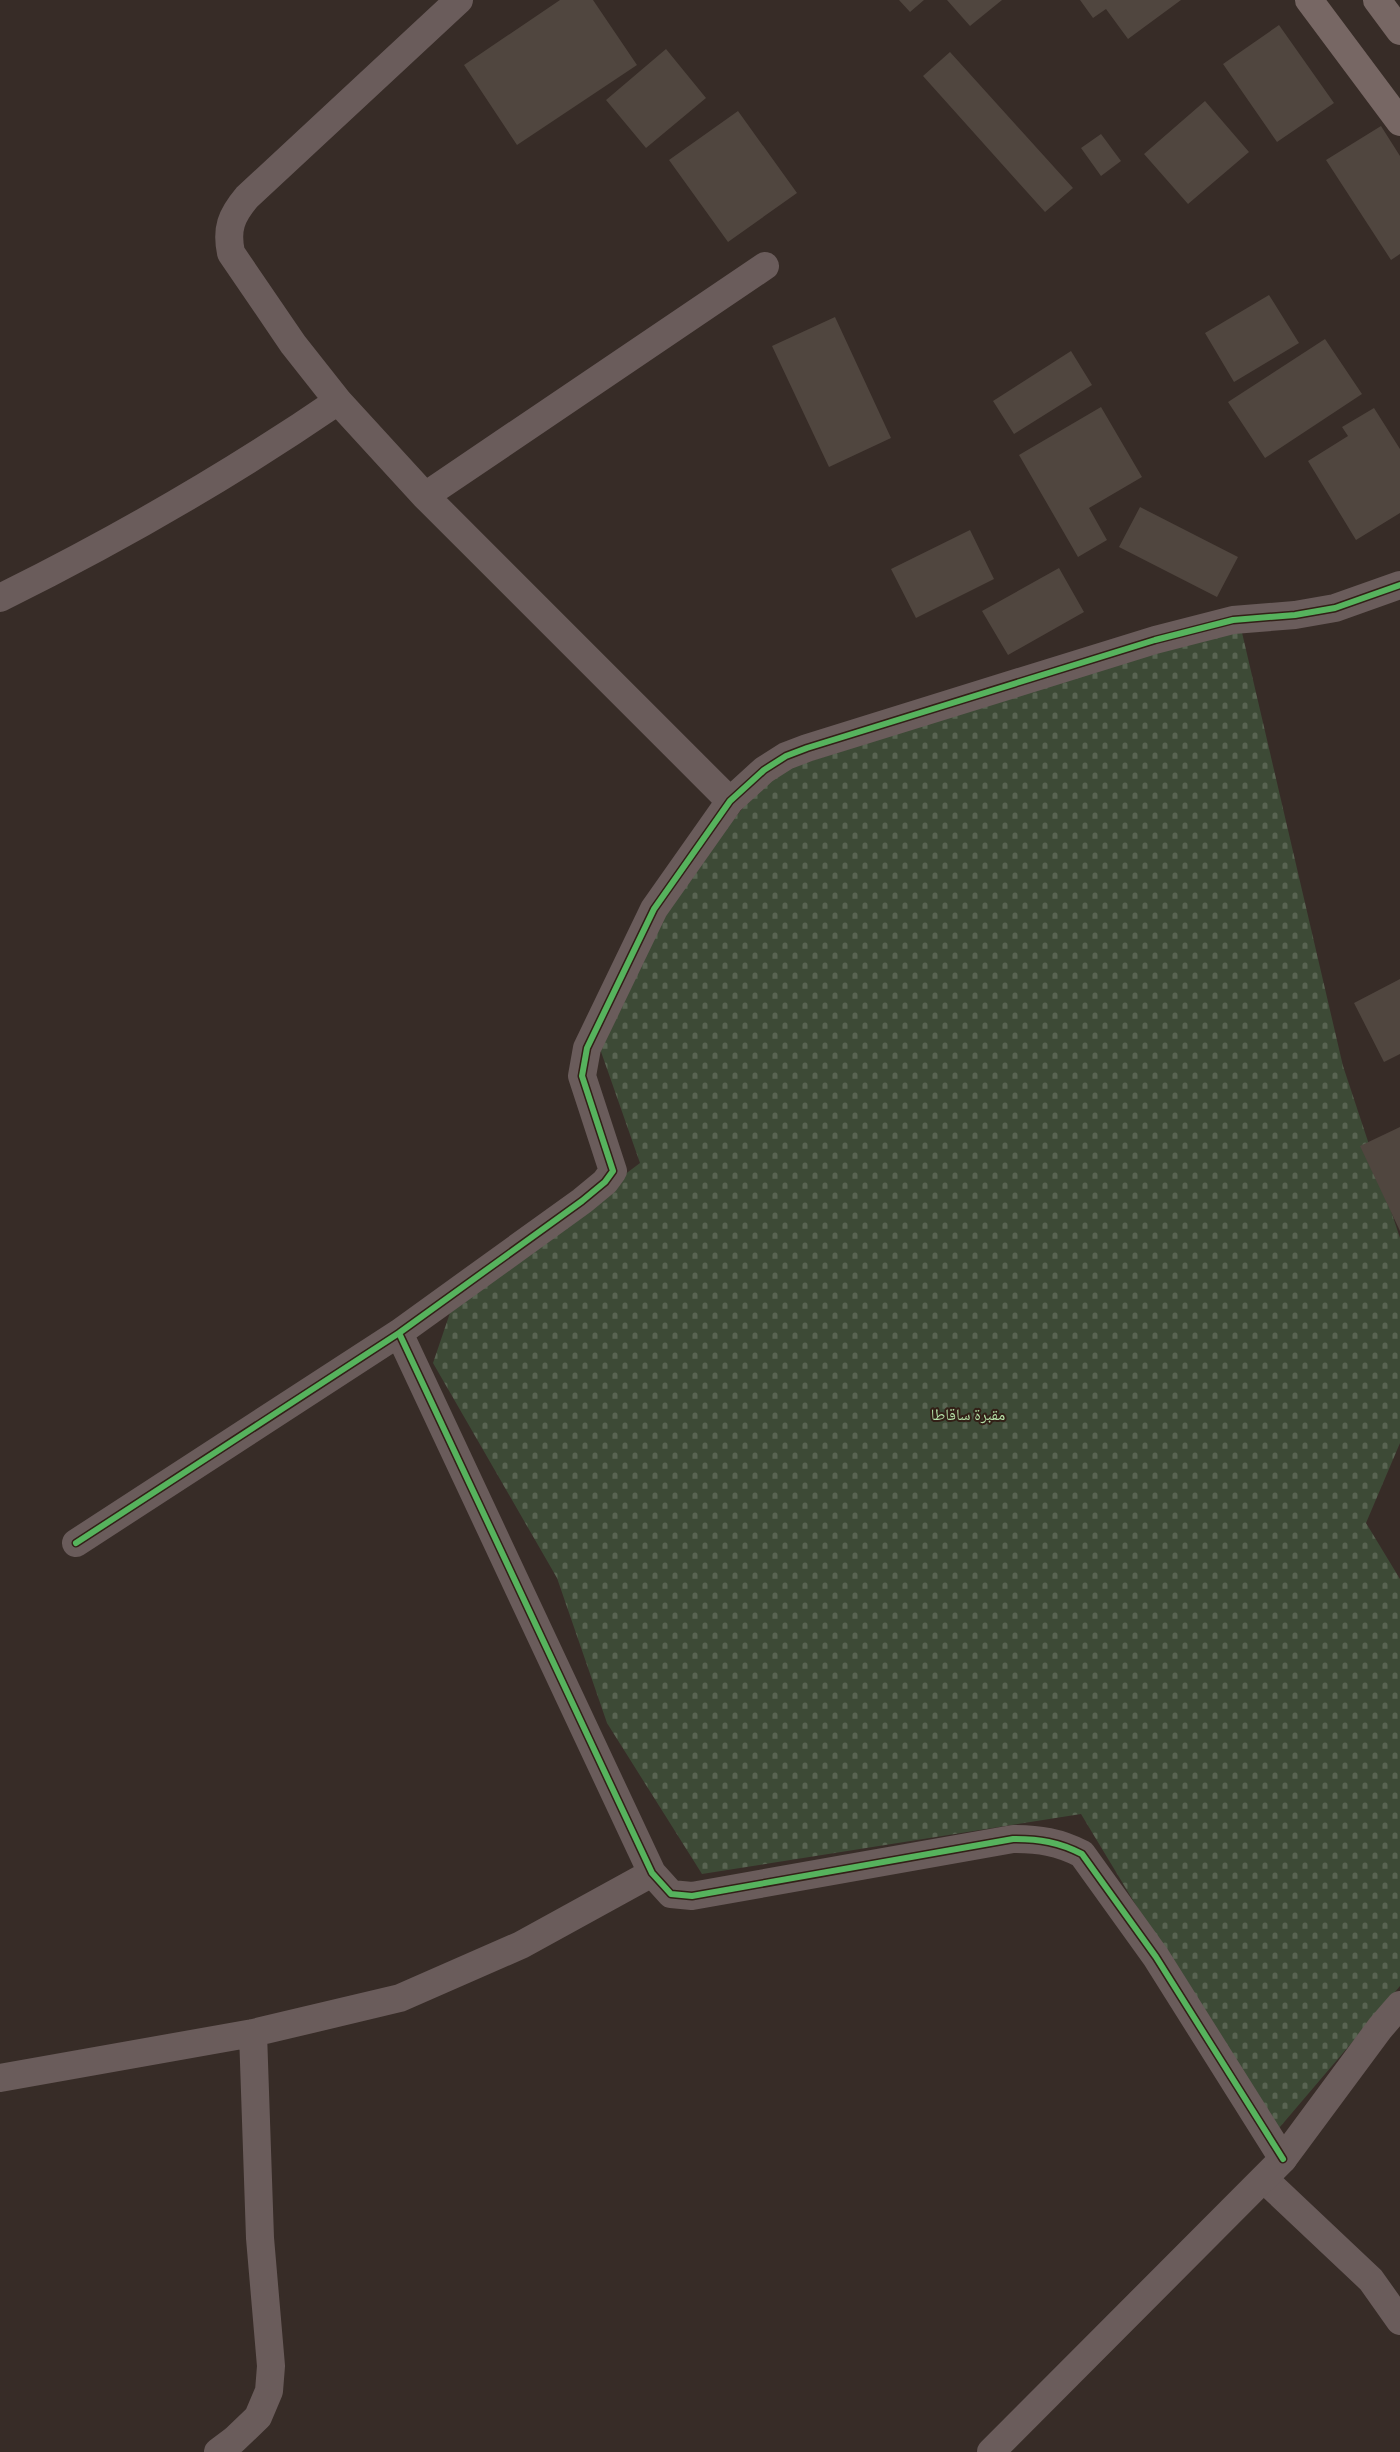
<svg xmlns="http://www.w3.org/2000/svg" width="1400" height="2452" font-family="'Exo 2','Noto Naskh Arabic',sans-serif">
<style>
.cemetery{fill:url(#cemetery-stones)}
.building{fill:#50463f}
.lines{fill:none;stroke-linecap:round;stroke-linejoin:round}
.minor{stroke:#6a5c5b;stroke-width:28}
.tertiary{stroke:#6a5c5b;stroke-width:28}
.secondary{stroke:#776764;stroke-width:28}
.cycleway-casing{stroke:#322017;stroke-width:9}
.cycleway{stroke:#56b35d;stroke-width:6}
.labels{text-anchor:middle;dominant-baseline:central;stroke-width:4;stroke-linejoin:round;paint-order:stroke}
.park-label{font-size:16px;fill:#b4dfa6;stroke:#322017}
</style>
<defs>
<pattern id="cemetery-stones" width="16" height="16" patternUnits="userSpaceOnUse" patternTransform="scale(1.25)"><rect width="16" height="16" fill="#3d4a36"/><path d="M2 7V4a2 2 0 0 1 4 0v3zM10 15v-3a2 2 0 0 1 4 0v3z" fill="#596452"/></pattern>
</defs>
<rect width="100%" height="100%" fill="#372c27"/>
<!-- cemetery -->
<path class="cemetery" d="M1240,624l103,442 57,172v205l-34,80 34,56v407l-126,148 -193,-320 -379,60 -95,-151 -50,-145 -124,-215 20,-59 187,-141 -41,-117 70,-146 101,-126z"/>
<!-- building -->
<path class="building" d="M560,0h33l44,65 -120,80 -53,-80z
M899,0h25l-14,12z
M947,0h55l-32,26z
M1080,0h101l-53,39 -22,-30 -13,9z
M1279,25l55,78 -57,39 -54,-78z
M666,49l40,49 -60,50 -40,-48z
M950,52l123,136 -28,24 -122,-136z
M1205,101l44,51 -61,52 -44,-50z
M738,111l59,82 -69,49 -59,-82z
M1381,126l19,30v98l-9,6 -65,-100z
M1101,134l20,27 -20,15 -20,-28z
M1269,295l30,48 -65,39 -29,-49z
M835,317l56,121 -62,29 -57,-121z
M1325,339l37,55 -97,64 -37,-56z
M1071,351l21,34 -78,49 -21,-33z
M1101,407l41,70 -53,31 18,32 -29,17 -59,-102z
M1374,408l26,41v64l-44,27 -48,-79 40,-25 -6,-9z
M1140,507l98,50 -21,40 -98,-50z
M970,530l24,49 -78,39 -25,-49z
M1059,568l25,44 -76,43 -26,-44z
M1400,979v75l-16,8 -30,-59z
M1400,1127v104l-40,-85z"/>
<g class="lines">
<!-- minor -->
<path class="minor" d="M459,0l-212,197c-16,19 -21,32 -16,56l62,91 45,57 87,95 305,305
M425,496l340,-230
M0,598c117,-58 230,-123 338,-197
M399,1333l253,540 19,21 21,2 321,-57c26,0 46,3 69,15l74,103 127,202
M76,1543l323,-210 183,-132 23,-19 8,-11 -31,-95 5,-28 67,-139 76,-108 34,-31 22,-14 21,-8 348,-108 78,-20 62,-5 40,-7 65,-23
M0,2078l253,-45 147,-35 121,-53 131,-72
M1264,2179l107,101 29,41
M218,2452l16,-12 24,-23 11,-26 2,-25 -11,-128 -7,-205"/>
<!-- tertiary -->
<path class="tertiary" d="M991,2452l292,-293 97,-131 20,-23"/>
<!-- secondary -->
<path class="secondary" d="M1309,0l91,122
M1377,0l23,31"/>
<defs>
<path id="cycleway" d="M399,1333l253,540 19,21 21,2 321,-57c26,0 46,3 69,15l74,103 127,202
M76,1543l323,-210 183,-132 23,-19 8,-11 -31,-95 5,-28 67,-139 76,-108 34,-31 22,-14 21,-8 348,-108 78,-20 62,-5 40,-7 65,-23"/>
</defs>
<!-- cycleway casing -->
<use href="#cycleway" class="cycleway-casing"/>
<!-- cycleway -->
<use href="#cycleway" class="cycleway"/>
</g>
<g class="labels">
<!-- park labels -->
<g class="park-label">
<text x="968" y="1413">مقبرة ساقاطا</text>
</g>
</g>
</svg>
